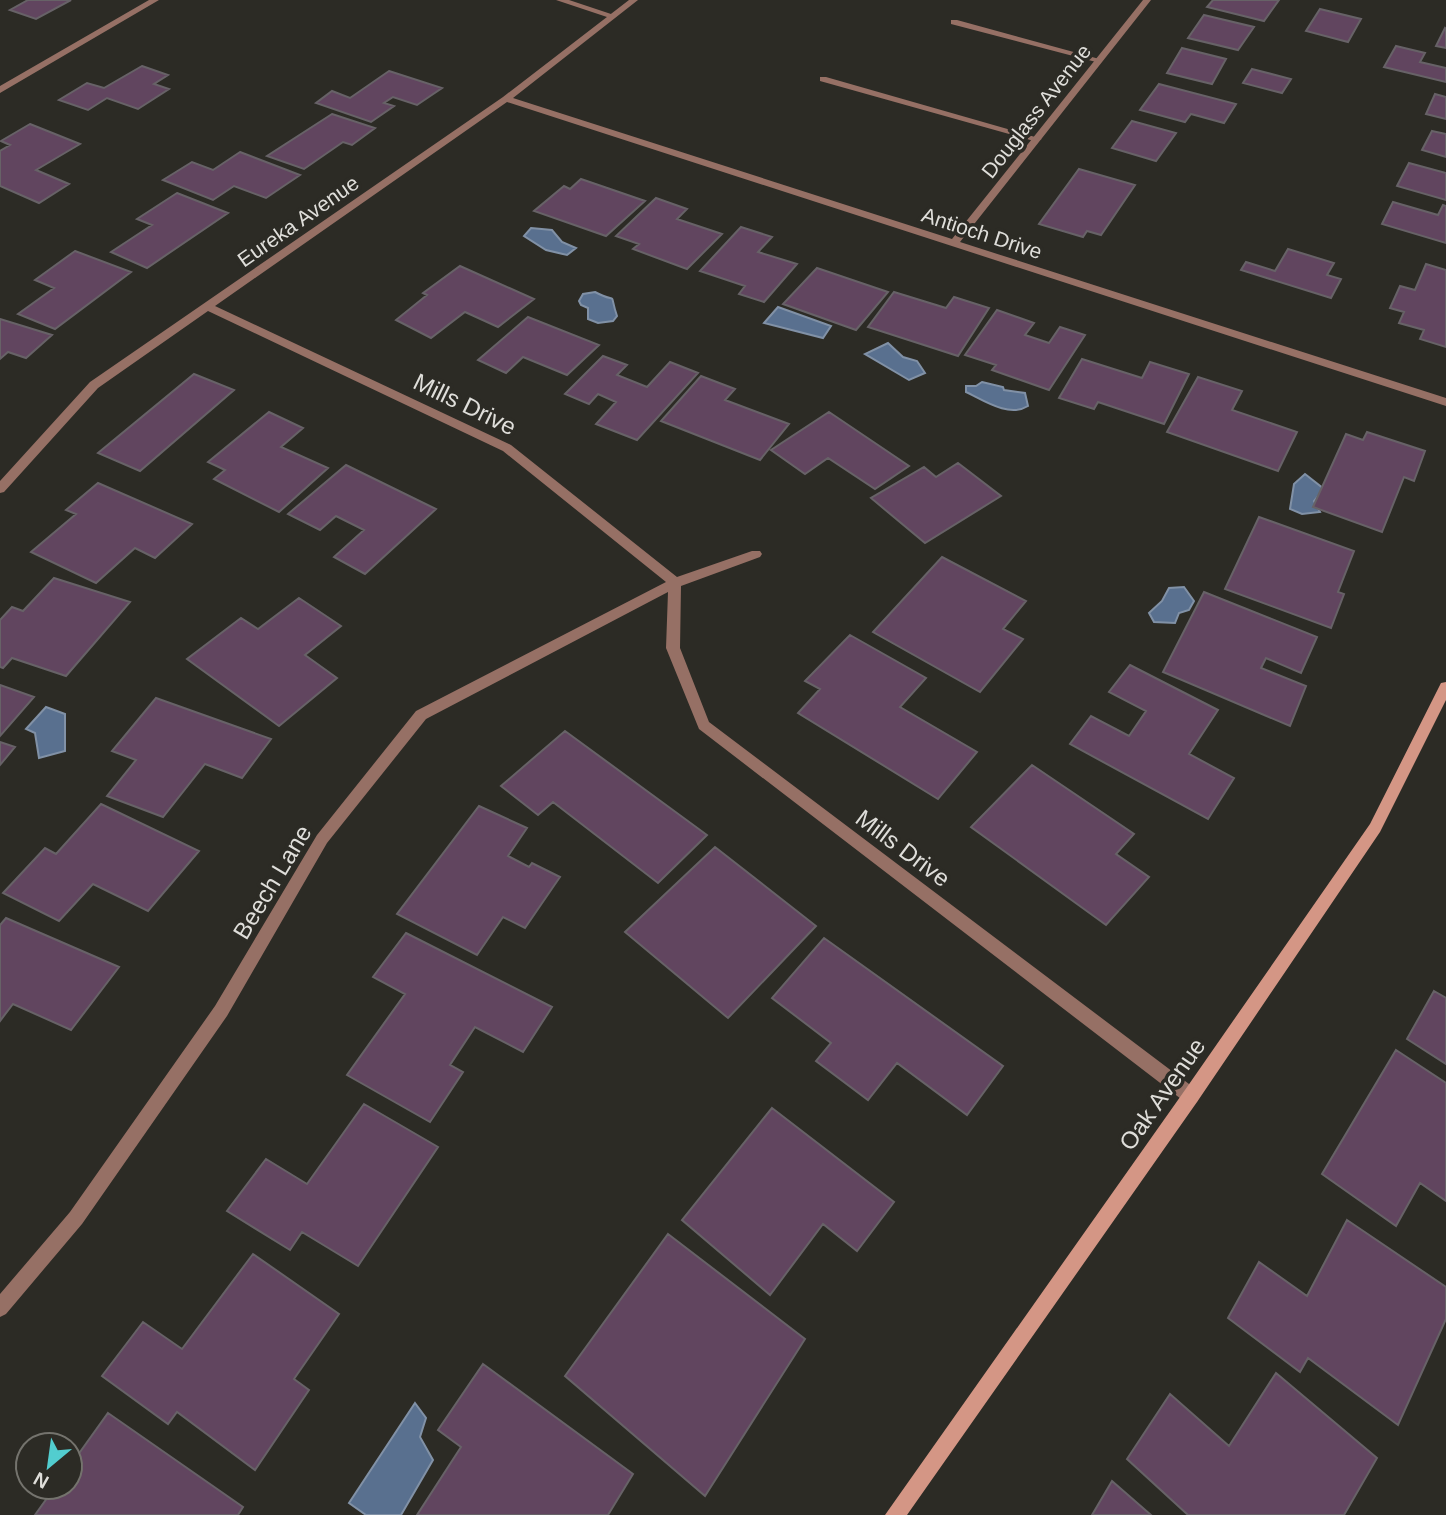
<svg xmlns="http://www.w3.org/2000/svg" width="1446" height="1515" font-family="Arial,sans-serif">
<style>
.water{fill:#59708f;stroke:#8191a6;stroke-width:2}
.building{fill:#61455f;stroke:#676267;stroke-width:2}
.lines{fill:none;stroke-linecap:round;stroke-linejoin:round}
.lane{fill:#967065;fill-rule:evenodd}
.street{fill:#967065;fill-rule:evenodd}
.secondary{fill:#d49685;fill-rule:evenodd}
.labels{text-anchor:middle;dominant-baseline:central;stroke-width:7;stroke-linejoin:round;paint-order:stroke}
.far-street-label{font-size:21px;fill:#dfdeda;stroke:#2c2b25}
.street-label{font-size:24px;fill:#dfdeda;stroke:#2c2b25}
</style>
<rect width="100%" height="100%" fill="#2c2b25"/>
<!-- water -->
<path class="water" d="M531,228l21,2 10,12 14,6 -9,7 -21,-5 -22,-14z
M595,292c25,13 13,-3 22,24l-4,5 -15,2 -10,-4v-11l-7,-3 -2,-4 4,-7z
M778,307l53,19 -8,12 -59,-15z
M888,343l15,14 14,4 8,12 -16,7 -44,-26z
M982,382l21,5 1,3 21,3 3,13c-19,12 -45,-6 -62,-14v-6h10z
M1305,474l19,15 -10,12 6,11 -18,2 -12,-5 4,-25z
M1184,587l10,14 -5,9 -10,3 -4,10 -21,-1 -5,-9 13,-12 7,-13z
M46,707l19,7v37l-26,7 -4,-25 -9,-4z
M415,1403l11,15 -6,19 13,23 -32,55h-35l-17,-12z"/>
<!-- building -->
<path class="building" d="M28,0h43l-35,19 -26,-9z
M1213,0h66l-15,21 -57,-14z
M1320,9l41,10 -13,23 -42,-11z
M1204,15l50,12 -16,23 -50,-12z
M1445,28l1,1v19l-10,-2z
M1396,46l29,7 -5,9 26,6v14l-62,-15z
M1182,48l44,11 -14,25 -45,-11z
M142,66l26,9 -14,9 15,5 -31,20 -31,-11 -19,12 -29,-10 28,-17 17,5z
M1252,69l39,10 -9,14 -39,-10z
M389,71l53,17 -25,17 -24,-8 -9,6 10,3 -23,16 -55,-19 16,-12 18,7z
M1159,84l77,20 -12,19 -33,-9 -6,8 -45,-12z
M1435,94l11,3v22l-20,-5z
M332,114l43,14 -23,17 -9,-3 -39,27 -37,-13z
M1132,121l44,12 -20,28 -44,-13z
M30,124l50,20 -44,26 33,14 -30,19 -39,-17v-35l10,-6 -9,-4z
M1432,131l14,3v23l-24,-7z
M240,152l60,23 -34,23 -32,-12 -21,14 -50,-20 29,-18 21,8z
M1409,163l37,10v27l-49,-14z
M1079,169l56,16 -34,50 -14,-4 -4,6 -44,-13z
M581,179l64,22 -39,35 -72,-25 30,-25 6,3z
M177,193l51,20 -81,55 -36,-16 41,-27 -15,-6z
M656,198l31,11 -10,10 45,15 -35,35 -54,-20 6,-5 -23,-8z
M1393,202l45,13 5,-10 3,1v37l-64,-19z
M741,227l31,10 -14,15 39,12 -33,38 -25,-8 6,-8 -45,-15z
M1288,249l46,14 -7,12 14,4 -10,19 -90,-28 5,-8 29,9z
M75,251l56,21 -76,57 -37,-15 36,-26 -19,-8z
M1426,264l20,6v77l-26,-8 4,-9 -25,-7 5,-11 -14,-4 10,-22 15,4z
M460,266l74,33 -36,28 -33,-15 -34,26 -35,-18 31,-25 -4,-2z
M817,268l71,24 -32,38 -73,-26z
M894,292l52,16 8,-11 35,11 -31,48 -90,-29z
M997,310l37,13 -9,12 24,8 11,-16 25,8 -36,55 -57,-20 4,-5 -31,-10z
M528,317l71,28 -32,30 -44,-18 -17,16 -28,-13z
M0,319l52,16 -26,23 -18,-6 -8,7z
M603,356l24,9 -10,10 30,12 23,-25 28,11 -61,67 -41,-16 20,-22 -18,-8 -9,10 -24,-10z
M1082,359l60,19 8,-16 39,12 -25,50 -66,-22 -4,7 -35,-11z
M194,374l40,16 -94,81 -42,-18z
M701,376l34,13 -10,11 64,24 -29,36 -99,-39z
M1198,377l44,14 -10,19 65,22 -19,39 -111,-39z
M269,412l34,16 -22,19 47,21 -49,44 -65,-33 11,-9 -17,-8z
M829,412l80,54 -34,23 -47,-31 -23,16 -34,-24z
M1367,432l58,19 -11,30 -10,-4 -22,55 -69,-25 33,-73 17,6z
M958,463l43,33 -76,47 -54,-45 53,-31 12,10z
M346,465l90,44 -71,65 -31,-17 30,-27 -28,-14 -16,14 -32,-16z
M98,483l94,41 -37,34 -20,-10 -39,35 -65,-31 45,-38 -10,-4z
M1259,517l95,34 -16,41 6,2 -13,34 -106,-39z
M942,557l84,44 -23,28 20,10 -43,53 -107,-60z
M54,578l76,24 -64,74 -54,-18 -9,10 -3,-1v-47l12,-13 11,4z
M1204,592l113,45 -16,36 -35,-15 -5,10 45,18 -16,40 -127,-54z
M299,598l42,28 -36,29 32,23 -58,48 -92,-67 54,-41 17,11z
M850,635l76,43 -26,29 77,45 -39,47 -140,-86 22,-24 -15,-8z
M1130,665l88,45 -29,44 45,24 -26,41 -138,-75 21,-28 38,20 17,-25 -37,-19z
M0,685l34,12 -34,39z
M156,698l115,41 -29,39 -37,-14 -42,53 -56,-21 29,-36 -24,-9z
M565,731l142,104 -49,48 -105,-81 -15,13 -37,-29z
M0,742l15,5 -15,18z
M1032,765l102,69 -18,20 33,23 -43,48 -135,-98z
M101,804l98,47 -51,60 -55,-27 -34,37 -56,-28 42,-45 11,6z
M479,806l48,22 -19,28 21,11 3,-4 28,14 -35,51 -22,-11 -26,38 -80,-41z
M715,847l101,79 -88,92 -103,-86z
M6,918l113,49 -48,63 -58,-26 -13,17v-96z
M406,933l146,74 -29,45 -48,-25 -25,38 13,7 -33,50 -83,-47 58,-81 -32,-17z
M824,938l179,128 -36,49 -70,-52 -29,37 -52,-39 15,-18 -59,-45z
M1434,991l12,7v66l-39,-25z
M1396,1050l50,33v118l-26,-18 -24,43 -74,-52z
M364,1104l74,43 -80,119 -56,-34 -12,18 -63,-39 39,-52 41,25z
M772,1108l122,94 -37,49 -34,-27 -53,71 -88,-75z
M1347,1220l99,67v32l-48,106 -90,-67 -8,14 -72,-54 31,-56 48,34z
M668,1234l137,105 -100,157 -140,-120z
M253,1254l86,60 -45,65 15,11 -54,80 -78,-58 -9,12 -66,-48 41,-54 39,27z
M483,1364l150,110 -25,41h-191l44,-68 -23,-17z
M1276,1373l101,85 -33,57h-156l-61,-56 43,-65 59,52z
M108,1413l135,94 -5,8h-203l20,-28h15v-21z
M1112,1481l39,34h-59z"/>
<g class="lines">
<!-- lane -->
<path class="lane" d="M556,0h13l48,16 -7,2z
M951,20h6l146,40 -7,2 -145,-38z
M820,77h6l216,62 -8,2 -214,-60z"/>
<!-- street -->
<path class="street" d="M149,0h10l-159,93v-7z
M629,0h9l-125,98 439,141 191,-239h8l-191,242 486,156v8l-939,-304 -292,204 296,139 166,132 75,-26h8l2,3 -2,3 -79,29 -1,62 29,74 488,368 2,6 -2,6 -6,2 -6,-2 -486,-373 -33,-81 2,-56 -242,127 -99,124 -100,173 -145,208 -76,90 -6,3v-23l70,-82 145,-206 102,-171 99,-124 250,-129 -163,-131 -295,-140 -110,77 -94,104 -4,1v-12l90,-99 413,-285z"/>
<!-- secondary -->
<path class="secondary" d="M1446,682v18l-66,132 -183,270 -290,413h-22l300,-425 185,-266 71,-141z"/>
</g>
<g class="labels">
<!-- far-street labels -->
<g class="far-street-label">
<text transform="translate(1036 111) rotate(-52)">Douglass Avenue</text>
<text transform="translate(298 221) rotate(-35)">Eureka Avenue</text>
<text transform="translate(982 233) rotate(18)">Antioch Drive</text>
</g>
<!-- street labels -->
<g class="street-label">
<text transform="translate(465 404) rotate(26)">Mills Drive</text>
<text transform="translate(903 848) rotate(37)">Mills Drive</text>
<text transform="translate(272 882) rotate(-59)">Beech Lane</text>
<text transform="translate(1162 1094) rotate(-55)">Oak Avenue</text>
</g>
</g>
<!-- north arrow -->
<g transform="translate(49 1466) rotate(209)"><circle r="33" fill="#2c2b25" stroke="#74736d" stroke-width="2"/>
<path d="M0-5L12 26L0 18L-12 26Z" fill="#52cdcf"/>
<text y="-10" font-size="19" font-weight="bold" text-anchor="middle" fill="#dfdeda">N</text>
</g>
</svg>
